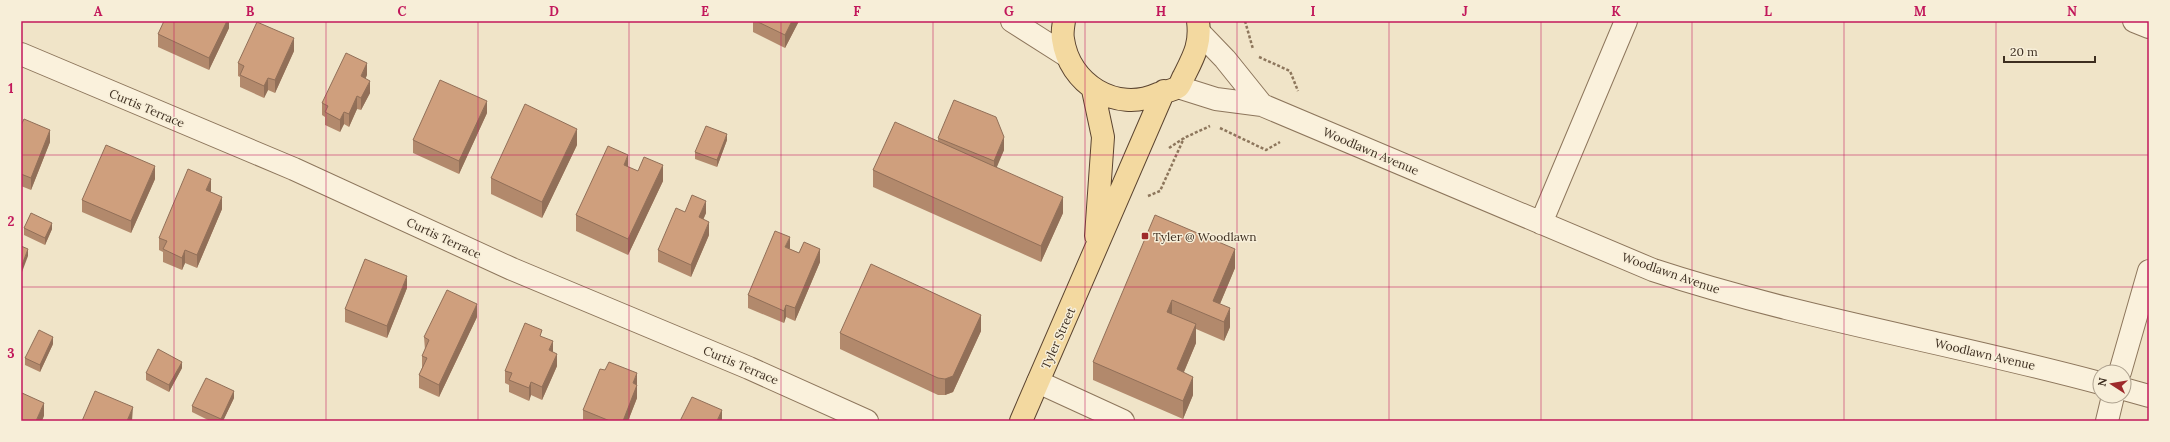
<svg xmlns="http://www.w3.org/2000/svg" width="2170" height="442" font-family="Lora,serif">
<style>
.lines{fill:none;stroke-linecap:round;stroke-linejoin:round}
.minor-casing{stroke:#8d765c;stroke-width:24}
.major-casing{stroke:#5b4430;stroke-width:24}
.path{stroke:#8d765c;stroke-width:2.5;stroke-dasharray:3 2;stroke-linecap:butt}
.minor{stroke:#faf1dc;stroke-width:22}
.major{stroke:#f3d9a0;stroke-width:22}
.wall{fill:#b2896c}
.shaded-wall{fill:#916f58}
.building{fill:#cf9f7d;stroke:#916f58}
.grid{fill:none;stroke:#c2185b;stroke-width:1;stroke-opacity:0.55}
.poi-dot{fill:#9e2a2b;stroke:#f7eed8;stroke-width:1.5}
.labels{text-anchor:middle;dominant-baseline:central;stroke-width:3;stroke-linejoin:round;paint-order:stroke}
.street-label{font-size:12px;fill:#3d2e20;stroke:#f7eed8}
.poi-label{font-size:12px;fill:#3d2e20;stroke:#f7eed8;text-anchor:start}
.neatline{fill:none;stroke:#c2185b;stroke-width:1.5}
.grid-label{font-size:13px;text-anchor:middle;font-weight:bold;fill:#c2185b}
</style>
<rect width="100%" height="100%" fill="#f0e4c8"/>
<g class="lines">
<defs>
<path id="minor" d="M1012,21l55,35
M2134,21l15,6
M1200,33l25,26 37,46
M21,54l273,115 218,100 237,99 118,53
M1178,87l38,12 46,6 391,165c146,48 299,73 447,113
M1541,223l85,-202
M2120,372l29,-101
M1038,382l85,39
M2124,389l25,7
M2107,421l6,-25"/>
<path id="major" d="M1064,21c-1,6 -2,13 -1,18 6,45 53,74 95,55 6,-2 16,-4 20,-7 3,-3 4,-8 6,-11 10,-20 17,-32 14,-55
M1093,90l10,47 -7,99
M1021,421l143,-330"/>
</defs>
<!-- minor casing -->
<use href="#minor" class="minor-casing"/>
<!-- major casing -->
<use href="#major" class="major-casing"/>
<!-- path -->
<path class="path" d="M1245,21l8,28
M1259,57l31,14 8,20
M1220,128l46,22 14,-8
M1169,148l15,-10 26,-12
M1148,196l12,-5 24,-53"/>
<!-- minor -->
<use href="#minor" class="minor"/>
<!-- major -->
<use href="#major" class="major"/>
</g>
<!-- wall -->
<path class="wall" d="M227,21h2v7l-20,42 -51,-23v-13z
M753,21h46l-14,27 -32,-16z
M294,51l-19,42 -7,-3 -4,8 -24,-11v-10l-2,-1v-13z
M367,75l-2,4 5,14 -9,17 -4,-1 -8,18 -5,-3 -4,8 -15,-7v-8l-3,-2v-12z
M487,113l-28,61 -46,-21v-13z
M21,125l29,17 -19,48 -10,-4z
M938,138l66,12 -8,17 67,46 -22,49 -168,-75v-17l65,-29z
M727,140l-10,27 -22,-8v-7z
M577,145l-35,73 -51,-24v-16z
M628,167l35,14 -35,74 -52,-24v-16z
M155,179l-24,54 -49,-21v-12z
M211,191v1l11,17 -25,59 -12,-5 -3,7 -19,-8v-10l-4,-2v-12z
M685,212l21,1 -3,6 6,16 -18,42 -33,-15v-12z
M24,228l28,1 -7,16 -21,-10z
M790,249l30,13 -25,59 -9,-4 -2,6 -36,-15v-13z
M1235,249v19l-15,36 10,23 -6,14 -28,-12v14l-12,29 9,23 -10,24 -90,-39v-18z
M407,288l-20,50 -42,-16v-13z
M477,317l-38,80 -20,-9v-13l3,-7v-12l3,-6 -1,-13z
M981,331l-28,61 -8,3h-7l-98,-46v-16z
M542,337l11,15 4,14 -15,34 -11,-5 -2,6 -20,-9v-7l-4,-2v-12z
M53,344l-13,28 -15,-7v-7z
M182,368l-13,24 -23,-12v-7z
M637,385v13l-9,23h-45v-11z
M234,398l-11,23h-13l-18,-9v-6z"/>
<!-- shaded-wall -->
<path class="shaded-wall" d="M227,21h2v7l-20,42v-12z
M792,21h7l-14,27v-13z
M294,38v13l-19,42v-13z
M367,63v12l-6,14v-13z
M268,78v12l-4,8v-12z
M370,81v12l-9,17v-12z
M357,96v13l-8,18v-13z
M487,101v12l-28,61v-13z
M344,112v12l-4,8v-12z
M577,129v16l-35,73v-16z
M50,130v12l-19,48v-12z
M727,134v6l-10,27v-7z
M1004,137v13l-10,24v-13z
M628,155v17l-4,-7z
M663,165v16l-35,74v-16z
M155,166v13l-24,54v-12z
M211,179v12l-5,11v-12z
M222,197v12l-25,59v-13z
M1063,197v16l-22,49v-16z
M706,201v12l-7,17v-13z
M709,222v13l-18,42v-12z
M52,223v6l-7,16v-7z
M790,237v12l-5,-2z
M28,249v7l-6,16v-7z
M820,249v13l-25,59v-13z
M1235,249v19l-21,50 -1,-17z
M185,250v13l-3,7v-12z
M407,276v12l-20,50v-12z
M1172,300v19l-5,-7z
M477,304v13l-38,80v-12z
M786,305v12l-2,6v-12z
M1230,308v19l-6,14v-19z
M981,315v16l-28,61 -8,3v-16z
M1196,324v19l-19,45v-19z
M53,337v7l-13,28v-7z
M553,341v13l-4,-4z
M557,354v12l-15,34v-13z
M182,362v6l-13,24v-7z
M637,373v13l-4,-3z
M1193,377v18l-10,24v-18z
M531,382v13l-2,6v-13z
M637,385v13l-9,23h-5z
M234,391v7l-11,23h-2v-2z
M44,403v13l-2,5h-6z
M133,407l-1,14h-5z
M722,410v11h-5z"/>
<!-- building -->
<path class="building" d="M164,21h63l-18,37 -51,-24z
M756,21h36l-7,14z
M257,22l37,16 -19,42 -7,-2 -4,8 -24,-11 4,-9 -6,-3z
M346,53l21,10 -6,13 9,5 -9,17 -4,-2 -8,18 -5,-2 -4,8 -15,-8 3,-6 -6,-3z
M440,80l47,21 -28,60 -46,-21z
M954,100l42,17 8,20 -10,24 -56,-23z
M525,104l52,25 -35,73 -51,-24z
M24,119l26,11 -19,48 -10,-4v-49z
M895,122l168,75 -22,49 -168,-76z
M706,126l21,8 -10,26 -22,-8z
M106,145l49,21 -24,55 -49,-21z
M608,146l20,9 -4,10 14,6 6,-14 19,8 -35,74 -52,-24z
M188,169l23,10 -5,11 16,7 -25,58 -12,-5 -3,8 -19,-9 4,-8 -8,-3z
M692,195l14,6 -7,16 10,5 -18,43 -33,-15 18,-42 9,4z
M31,213l21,10 -7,15 -21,-10z
M1155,215l80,34 -22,52 17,7 -6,14 -52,-22 -5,12 29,12 -19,45 16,8 -10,24 -90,-39z
M775,231l15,6 -5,10 14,6 5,-11 16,7 -25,59 -9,-3 -2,6 -36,-16z
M21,246l7,3 -6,16h-1z
M365,259l42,17 -20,50 -42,-17z
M871,264l110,51 -28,61 -8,3 -7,-1 -98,-45z
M447,290l30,14 -38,81 -20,-10 8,-17 -5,-2 7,-16 -5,-3z
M525,323l17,7 -2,6 13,5 -4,9 8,4 -15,33 -11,-5 -2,6 -20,-8 3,-7 -7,-2z
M39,330l14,7 -13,28 -15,-7z
M158,349l24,13 -13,23 -23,-12z
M609,362l28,11 -4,10 4,2 -14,36h-13l-27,-11 17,-41 5,1z
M206,378l28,13 -13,28 -29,-13z
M95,391l38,16 -6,14h-45z
M22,393l22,10 -8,18h-15v-27z
M692,397l30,13 -5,11h-37z"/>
<!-- grid -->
<path class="grid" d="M174,21v400M326,21v400M478,21v400M629,21v400M781,21v400M933,21v400M1085,21v400M1237,21v400M1389,21v400M1541,21v400M1692,21v400M1844,21v400M1996,21v400M21,155h2128M21,287h2128"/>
<!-- markers -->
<rect class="poi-dot" x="1141" y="232" width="8" height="8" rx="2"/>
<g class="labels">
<!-- street labels -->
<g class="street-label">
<text transform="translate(147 108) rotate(23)">Curtis Terrace</text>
<text transform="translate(1371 151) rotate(23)">Woodlawn Avenue</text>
<text transform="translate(444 238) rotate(25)">Curtis Terrace</text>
<text transform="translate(1671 273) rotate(19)">Woodlawn Avenue</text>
<text transform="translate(1058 338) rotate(-66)">Tyler Street</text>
<text transform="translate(1985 354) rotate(13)">Woodlawn Avenue</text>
<text transform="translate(741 365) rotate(23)">Curtis Terrace</text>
</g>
<!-- poi labels -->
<g class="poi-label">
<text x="1153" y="236">Tyler @ Woodlawn</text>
</g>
</g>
<!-- border -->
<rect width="2170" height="442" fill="none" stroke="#f7eed8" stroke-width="44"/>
<!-- north arrow -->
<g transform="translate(2112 384) rotate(282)"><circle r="19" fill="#f7eed8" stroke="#ada18e"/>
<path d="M0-3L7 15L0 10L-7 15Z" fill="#9e2a2b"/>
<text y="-6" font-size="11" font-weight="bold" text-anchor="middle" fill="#3d2e20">N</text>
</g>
<!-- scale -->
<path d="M2004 56v6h91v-6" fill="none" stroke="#3d2e20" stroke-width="2"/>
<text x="2010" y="56" font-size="12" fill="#3d2e20" stroke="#f7eed8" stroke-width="3" paint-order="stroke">20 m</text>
<rect x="22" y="22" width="2126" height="398" class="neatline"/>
<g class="grid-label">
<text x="98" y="16">A</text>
<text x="250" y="16">B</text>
<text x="402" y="16">C</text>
<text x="554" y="16">D</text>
<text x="705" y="16">E</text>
<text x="857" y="16">F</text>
<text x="1009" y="16">G</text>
<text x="1161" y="16">H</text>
<text x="1313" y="16">I</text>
<text x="1465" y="16">J</text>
<text x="1616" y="16">K</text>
<text x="1768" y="16">L</text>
<text x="1920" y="16">M</text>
<text x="2072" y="16">N</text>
<text x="11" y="93">1</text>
<text x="11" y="226">2</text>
<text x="11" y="358">3</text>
</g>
</svg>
